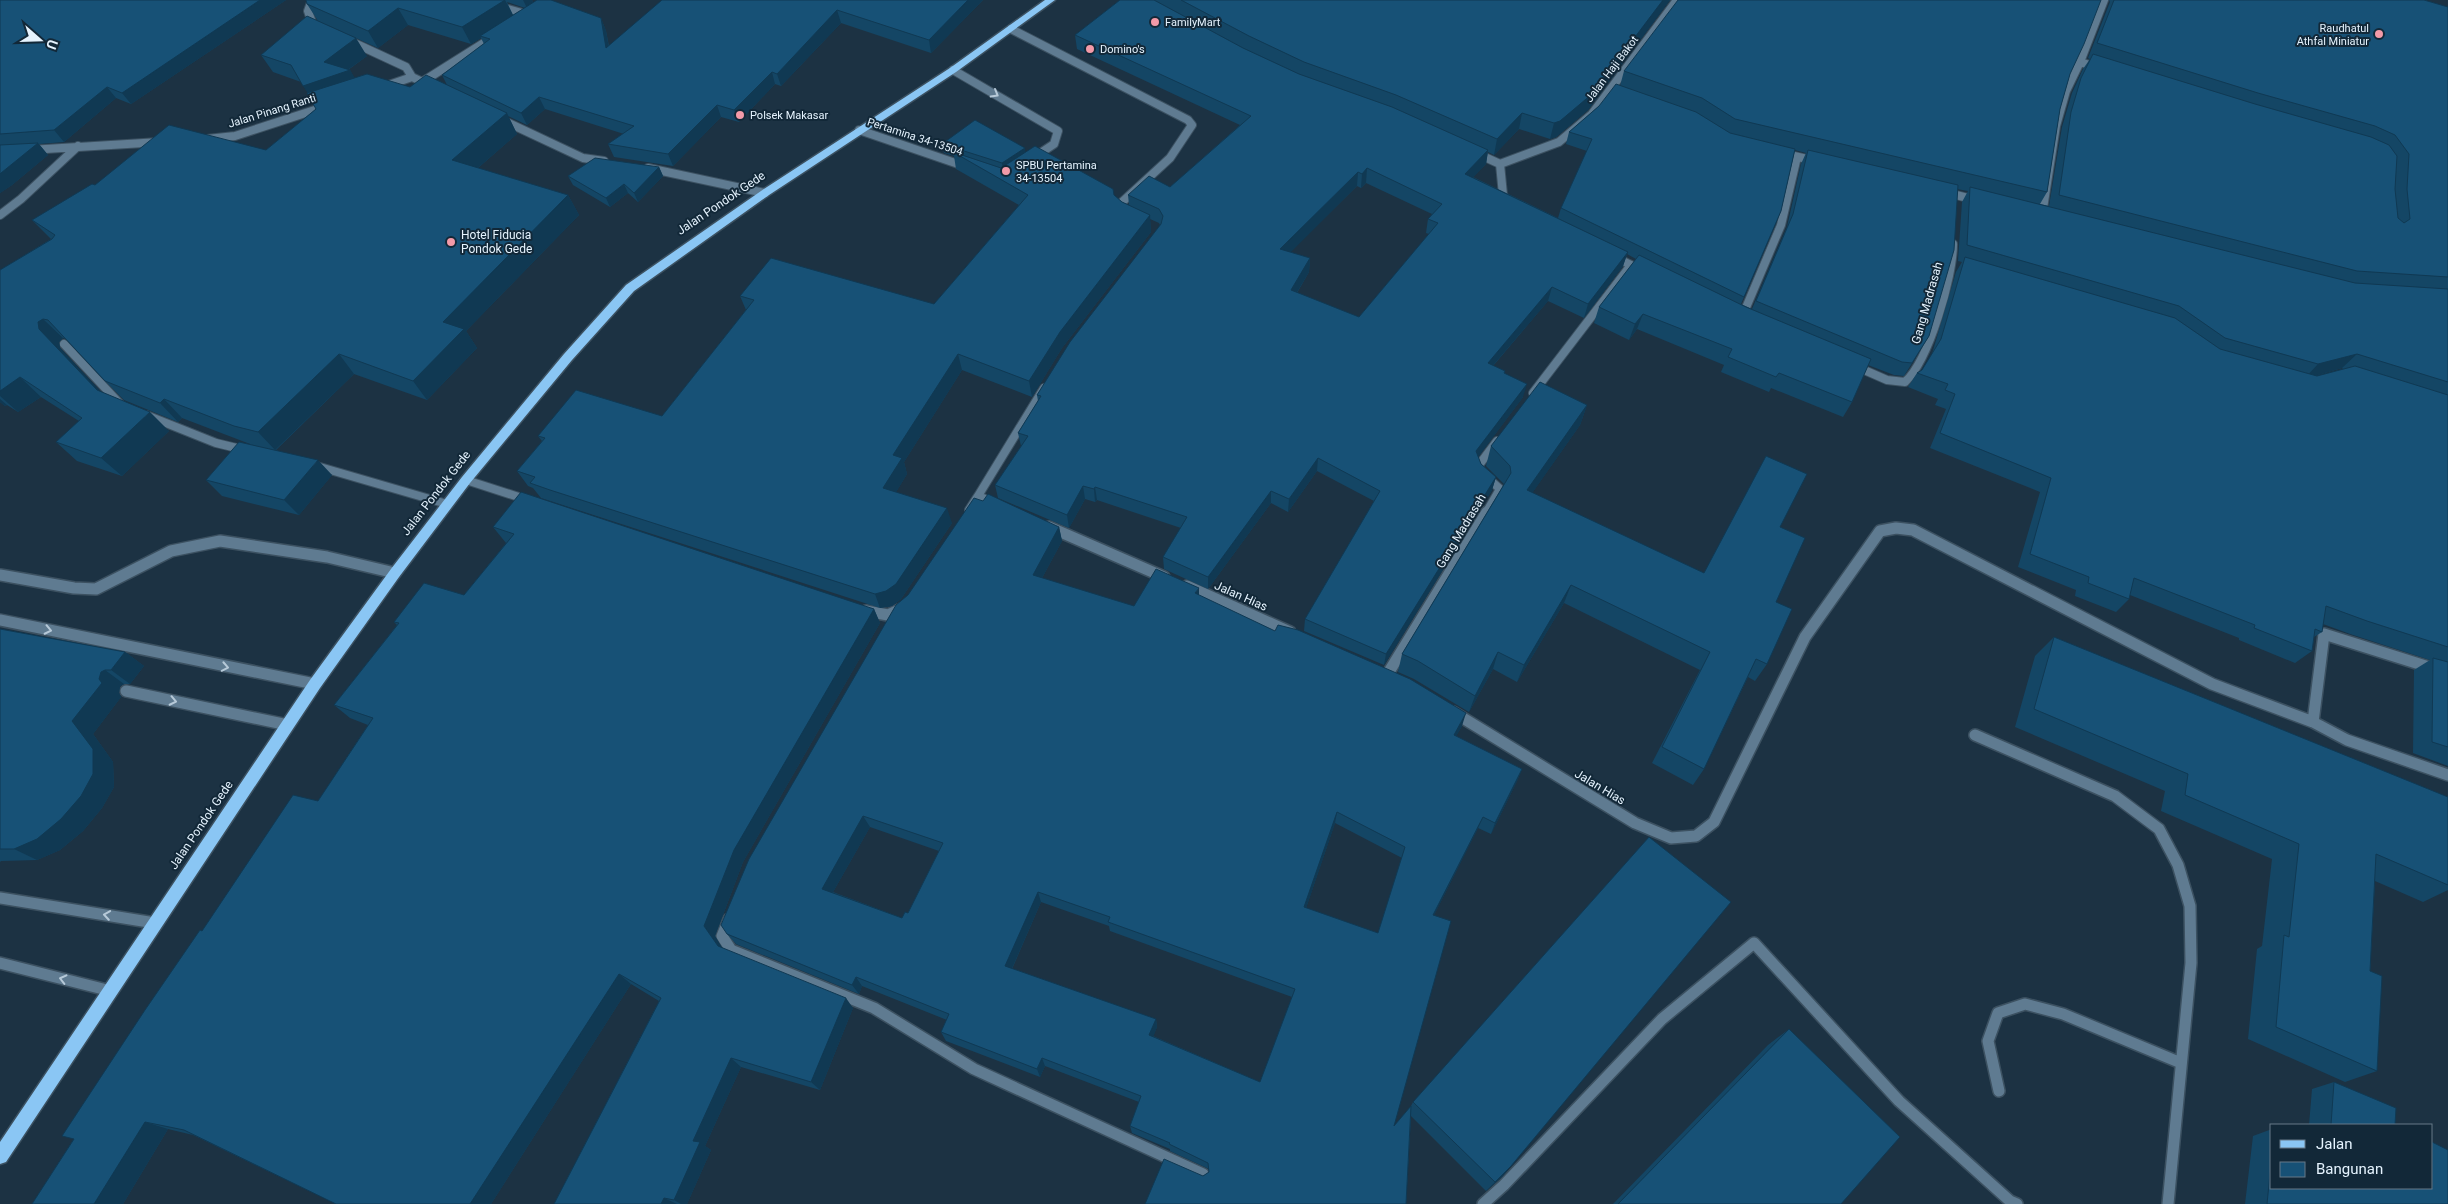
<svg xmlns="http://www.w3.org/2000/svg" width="2448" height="1204" font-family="Roboto,sans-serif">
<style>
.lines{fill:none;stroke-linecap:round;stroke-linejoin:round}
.service-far1-casing{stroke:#3c5161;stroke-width:10}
.service-casing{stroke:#3c5161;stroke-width:14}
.minor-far1-casing{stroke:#3c5161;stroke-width:10}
.minor-casing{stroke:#3c5161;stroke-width:14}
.primary-casing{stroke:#3c5161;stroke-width:3}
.service-far1{stroke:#5f7b91;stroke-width:8}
.service{stroke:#5f7b91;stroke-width:11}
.minor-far1{stroke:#5f7b91;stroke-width:8}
.minor{stroke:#5f7b91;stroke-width:11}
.primary{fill:#8ac6f4;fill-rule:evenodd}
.wall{fill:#144665;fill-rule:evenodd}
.shaded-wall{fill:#103953}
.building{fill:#175176;stroke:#103953;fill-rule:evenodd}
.oneway{stroke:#b6c9d8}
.poi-dot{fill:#f39aa8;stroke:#122838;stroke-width:2}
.labels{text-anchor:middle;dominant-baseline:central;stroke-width:4;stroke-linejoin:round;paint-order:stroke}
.far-poi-label{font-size:11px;fill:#e5f3fe;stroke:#122838;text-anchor:start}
.far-street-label{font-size:11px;fill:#e5f3fe;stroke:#122838}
.street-label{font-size:12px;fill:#e5f3fe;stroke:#122838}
.poi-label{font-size:12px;fill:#e5f3fe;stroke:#122838;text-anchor:start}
</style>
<rect width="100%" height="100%" fill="#1c3243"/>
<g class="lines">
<defs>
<path id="service-far1" d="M953,70l105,61 -4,13 -21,14
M859,130l108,37"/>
<path id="service" d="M0,575l74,13 22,1 75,-38 49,-10 107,16 68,16
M0,620l315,64
M126,691l162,34
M1975,735l140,61 44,33 19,36 12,41 1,57 -23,241
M0,898l155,25
M0,963l111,28
M1999,1091l-11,-50 10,-28 27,-9 38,10 118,49
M1483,1204l21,-19 158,-166 92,-76 145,158 111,100 7,3"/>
<path id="minor-far1" d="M312,0l-4,11 5,14 5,2
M476,0l53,15
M1011,29l177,91 4,5 -22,33 -50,46 3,7
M350,41l56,26 6,10
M2099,68l-19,-6 24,-62
M422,82l73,-46
M383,87l29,-10 19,9
M500,119l83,39 21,3
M207,139l28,-3 92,-30
M29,150l131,-8
M1476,153l24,11
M1781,153l35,8
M1500,164l3,31 6,8
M1500,164l59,-22 33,-28 85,-114
M648,168l117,25
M1944,192l32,8
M0,215l21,-16 57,-53
M2042,215l14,-89 10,-35 14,-29
M1613,256l30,15
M1742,317l39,-92 16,-68
M64,344l57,61
M1855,366l32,14 18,2c24,-22 48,-105 48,-138
M1533,393l98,-128
M146,415l70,28 29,7
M313,465l134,39
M466,480l65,21
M978,496l66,-108
M969,510l9,-14 19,8
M1486,513l14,-24 -19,-17 -2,-7 18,-24"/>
<path id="minor" d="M1049,527l115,50
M1187,586l103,46
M866,611l22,4 13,-6
M1387,675l100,-163
M1453,712l182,111 36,15 25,-2 18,-14 91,-185 75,-106 16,-3 17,2 299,154 101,38 34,18 101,35
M2313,722l11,-88 124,39
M729,919l-7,17 9,14 143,58 100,61 229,105"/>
<path id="primary" d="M1045,0h10l-99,72 -187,123 -135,96 -62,69 -102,123 -71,94 -79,111 -314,474 -6,2v-22l310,-462 81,-111 71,-92 102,-123 62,-69 135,-94 189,-123z"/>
</defs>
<!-- service-far1 casing -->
<use href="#service-far1" class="service-far1-casing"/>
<!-- service casing -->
<use href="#service" class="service-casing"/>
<!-- minor-far1 casing -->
<use href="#minor-far1" class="minor-far1-casing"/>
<!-- minor casing -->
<use href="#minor" class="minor-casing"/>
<!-- primary casing -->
<use href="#primary" class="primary-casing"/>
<!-- service-far1 -->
<use href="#service-far1" class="service-far1"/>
<!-- service -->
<use href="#service" class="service"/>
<!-- minor-far1 -->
<use href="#minor-far1" class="minor-far1"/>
<!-- minor -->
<use href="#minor" class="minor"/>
<!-- primary -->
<use href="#primary" class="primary"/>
</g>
<!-- wall -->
<path class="wall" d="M0,0h286l-155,104 -15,-6 -52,44 -25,2 9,11 -36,30 -12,8z
M306,0h226l1,2 68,16 5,13 3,15 53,-46h321l-52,53 -90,-30 -60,63 -6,-2 -36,38 -18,-5 -48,49 -59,-9 -6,-13 16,-10 -79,-25 -18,16 -19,-9 9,18 -39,34 90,27 11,20 -113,116 11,17 -50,52 -73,-26 -78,76 56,25 -33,40 -77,-19 -16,-16 44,-36 -68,-26 -4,4 -54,-22 -19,-19 -39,-42 -3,-1 -4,4 1,6 40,44 69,39 -47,45 -45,-15 -21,-19 23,-21 -38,-24 -23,15 -11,-7 -2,1 -5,-4v-132l51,-31 -19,-19 63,-35 171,-35 50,-41 -8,-16 -7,-11 -28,-10 -12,-17 106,1 -19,14h2l4,8 56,9 37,-2 -5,-10 42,-31 -3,-6 -10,6 -63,-19 -30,23 -60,-27 -11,-17zM507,2l18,6 -12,7z
M1120,0h550l-82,110 -32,27 -6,2 -31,-10 -25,26 -6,-3 -2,12 -13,13 85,41 3,-10 26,-57 -21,-7 3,-12 30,-26 21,-20 4,-15 446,3 -10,35 -13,83 -7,12 9,2 13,-79 10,-34 11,-24 7,-10 -2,-1 22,-56 -1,-2h315l24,7v759l-35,-13 1,-83 16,-10 -80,-26 -27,-10 -1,8 -8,5 -2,14 -17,12 -56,-23v-2l-109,-43 -1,4 -13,13 -41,-16 1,-6 -58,-23 22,-75 -110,-44 16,-39 -11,-4 3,-6 -30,-12 9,-14 5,-3 10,-16 24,-82 6,-10 -4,-1 4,-59 6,-11 -11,-2 -28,147 -25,40 -10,-1 -26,-10 -16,37 -9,15 -72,-29 -2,4 -48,-20 3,-7 -87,-36 -8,11 -35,-17 5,-16 37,-48 -9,-5 -4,12 -39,52 -36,-17 -55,65 12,5v3l18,23 -45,60 3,7 15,13 -4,13 -108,175 -80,-34 1,-12 69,-118 -57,-30 -29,41 -17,-9 -63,86 -44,-20 -1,-12 18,-29 -84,-28 -2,2 -10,-3 -16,29 -71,-30 -3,-13 26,-39 -3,-13 20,-32 -1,-6 123,-170 -1,-2 -9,-4 1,13 -89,116 -30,49 -70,-27 -58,92 3,12 -11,18 56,31 -51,76 -9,7 -12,2 -339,-110 -8,-10 -5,-2 -11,-15 25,-30 -4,-5 124,-20 84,-106 -6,-14 194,8 85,-99 -63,-36 -2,-13 -10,-3 -2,-9 83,8 89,43 8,7 7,3 -1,-10 42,-8 70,-62 -163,-76 -2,-14zM1795,150l11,3 -5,11 -14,63 -35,82 -11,-5 40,-93zM1366,183l66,31 -4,5 -2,14 3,1 -70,83 -62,-24 12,-21 1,-14 -20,-6 67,-66 4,2zM2342,368l1,1 -26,7h-2z
M659,167l4,9 -25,26 -10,-9 -18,14 -37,-22 -5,-9z
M1587,405l-7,20 -48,68 172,80 76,-46 -4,75 -9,62 -12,17 -7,-4 -44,92 -11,16 -41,-22 48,-93 -136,-67 -47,79 -24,-13 -24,43 -55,-33 -16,-7 4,-18 102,-170 -18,-18 5,-20z
M493,527l381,82 6,14 -137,239 -28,74 7,12 131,60 -33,82 -79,-23 -36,79 6,4 -24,54h-133l105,-203 -28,-17 -140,220h-155l-143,-69 -25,-6 -45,75h-91l41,-64 129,-209 116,-130 50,-76 -18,-7 -16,-13 63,-80 -3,-3 70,-27 42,-52z
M1059,527l3,14 -20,37 92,28 65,-10 263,130 -6,10 66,33 -5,12 -26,53 -13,-6 -44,87 -40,211 17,-20 2,-4 90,74 -17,15 -75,-75 -5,88 -203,-28 6,-4v-3l-39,-18v-2l-38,-16 -2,-7 9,-24 -94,-36 -5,11 -94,-36 -5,-9 6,-12 -85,-34 -3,8 -123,-50 -9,-10 181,-339zM1335,823l67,35 -24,75 -72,-25zM870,827l69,24 -31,62 -6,5 -69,-26zM1041,902l68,24 1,5 182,66 -32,85 -107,-46 4,-9 -1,-8 -144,-50z
M0,629l125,23 19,14 -14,18h-6l-4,2 -1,7 2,4 -28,37 20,28 1,25 -12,21 -19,23 -23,19 -23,10 -36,1 -1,1z
M2054,637l394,160v93l-25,12 -48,-21 -5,90 7,100 -32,11 -97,-43 9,-90 5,-3 10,-87 -111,-48 4,-20 -150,-64 20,-71z
M1789,1029l52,175h-228l155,-159z
M2334,1082l61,43h-86l3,-36z
M2272,1129v59l176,16h-203l8,-68z"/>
<!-- shaded-wall -->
<path class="shaded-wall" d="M260,0h26l-155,104 -9,-11z
M505,0l9,17 -34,19 1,2 -10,6 -9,-17z
M523,0h9l2,4 -7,4z
M968,0h15l-52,53 -2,-13z
M1663,0h7l-82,110 -32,27 -6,2 4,-16z
M398,8l10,17 -30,23 -10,-17z
M837,10l4,13 -60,63 -4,-12z
M601,18l5,13 5,29 -5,-12z
M356,38l11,18 -21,15 4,-1 11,18 -46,15 -12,-17 21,-24z
M772,72l3,12 -36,38 -5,-12z
M107,87l9,11 -52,44 -10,-12z
M539,97l6,12 -18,16 -6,-12z
M717,105l4,12 -48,49 -5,-12z
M507,113l10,21 -53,46 -12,-20z
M1522,113l-3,16 -25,26 3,-16z
M38,143l10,12 -36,30 -12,8v-19z
M1025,148l1,9 -23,15 -1,-9z
M1488,150l-2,14 -23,24 2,-14z
M659,167l4,9 -25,26 -4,-9z
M1367,168l-1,15 -5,5 1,-14z
M1358,172l-1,14 -77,77v-14z
M624,184l4,9 -18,14 -4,-9z
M568,195l11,20 -113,116 11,17 -50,52 -14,-19 30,-59z
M1150,215l1,17 -89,116 -30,49 -3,-16 31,-49z
M1628,252l-5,14 -39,52 4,-14z
M1310,258l-1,14 -19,32 1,-14z
M1552,287l-4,14 -64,75 4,-13z
M1643,314l-6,15 -8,11 6,-16z
M43,319l20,19 -4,4 1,6 57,61 -20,-19 -58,-61 -1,-7z
M339,354l15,20 -79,76 -17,-18z
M958,354l4,16 -58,92 3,12 -18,30 -6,-16 10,-33z
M2357,354l-15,14 -38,11 14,-15z
M20,377l21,20 -23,15 -18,-16v-5z
M1527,384l-4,13 -50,67 3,-13z
M0,399l7,6 -2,1 -5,-4z
M164,399l18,19 -4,4 -18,-19z
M1587,405l-7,20 -59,84 6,-19z
M150,412l19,19 -47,45 -21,-18z
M1318,458l-1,13 -29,41 1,-13z
M318,460l14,15 -33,40 -15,-15z
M1496,477l-4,13 -108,175 2,-11z
M1083,486l2,13 -16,29 -2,-13z
M1095,487l2,13 -2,2 -1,-13z
M1271,491v12l-63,86v-12z
M947,508l5,15 -51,76 -9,7 -12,2 -5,-14z
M1059,527l3,14 -26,48 -3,-14z
M1571,585l-7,18 -47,79 7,-17z
M1199,588v13l-4,-8z
M874,609l6,14 -137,239 -28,74 13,21 -10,-11 -14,-20 30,-76z
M125,652l19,14 -14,18 -19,-14z
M1498,652l-5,17 -24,43 6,-16z
M105,670l19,14 -4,2 -1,7 2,4 -28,37 20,28 1,25 -12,21 -19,23 -23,19 -23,10 -23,-11 58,-128 27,-42 2,-7z
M1466,713l-4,13 -12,21 4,-12z
M1522,769l-5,12 -26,53 4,-11z
M1337,812l-2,11 -32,94 1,-10z
M863,816l7,11 -41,72 -7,-10z
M1483,817l-5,11 -49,97 4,-10z
M1038,892l3,10 -32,73 -4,-9z
M619,974l12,10 -140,220h-21z
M856,977l6,9 -3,8 -7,-9z
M846,998l7,10 -33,82 -9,-8z
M1156,1019l1,8 -6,16 -2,-8z
M731,1058l10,9 -36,79 6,4 -24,54h-6l-7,-4 19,-59z
M1042,1058l3,8 -5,11 -3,-8z
M145,1122l23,7 -45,75h-29z
M1511,1166l-8,10 -17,15z
M664,1198l13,6h-16z"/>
<!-- building -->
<path class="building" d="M0,0h260l-138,93 -15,-6 -53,43 -54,4z
M306,0h199l-43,27 -64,-19 -30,23 -61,-27z
M537,0h14l50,18 5,30 56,-48h306l-39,40 -92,-30 -60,64 -5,-2 -38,38 -17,-5 -49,49 -60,-10 26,-18 -95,-29 -18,16 -79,-38 48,-36 -10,-3z
M1120,0h34l89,48 56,26 93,33 96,43 -23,24 163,78 -40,52 -36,-17 -64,76 17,8 -1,2 23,11 -51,67 5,13 15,13 -110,177 -81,-35 75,-128 -62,-33 -29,41 -18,-8 -63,86 -45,-20 24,-40 -92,-30 -1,2 -11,-3 -16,29 -72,-30 33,-49 -10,-3 23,-37 -4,-1 33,-53 91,-118 2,-8 -4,-7 -31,-14 21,-19 21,11 81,-71 -176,-81zM1367,168l75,36 -14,15 10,4 -79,94 -68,-27 19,-32 -30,-9 78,-77 4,2z
M1181,0h482l-71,94 -32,27 -6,2 -32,-10 -25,26 -101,-44 -92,-33 -55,-26z
M1678,0h423l-17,44 -14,30 -10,35 -13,83 -312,-73 -33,-21 -78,-27z
M2114,0h310l24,7v270l-91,-6 -298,-76 12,-83 10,-34 12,-24 162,50 116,33 18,8 8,11 -2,33 3,29 6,5 6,-4 -3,-30 2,-35 -14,-19 -20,-9 -117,-33 -161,-50z
M307,16l49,22 -32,24 26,8 -47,16 -12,-21 -30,-10z
M367,74l43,13 16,-12 81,38 -55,47 116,35 -125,127 21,7 -51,52 -74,-27 -81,78 -24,-6 -70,-27 -4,4 -55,-22 -57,-61 -5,-1 -5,3 1,7 58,61 53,22 -49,46 -45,-16 26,-24 -62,-41 -20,14v-121l52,-31 3,-4 -23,-15 60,-36 3,1 74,-60 97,25 50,-41 -9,-16z
M1616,84l80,28 34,21 65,16 -14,62 -37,86 -183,-89 31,-69 -23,-7 30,-26z
M975,120l50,28 -23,15 -60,-19z
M38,143l-37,30 -1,1v-29z
M1035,146l78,43 1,6 8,7 28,13 -90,117 -31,49 -71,-27 -65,101 9,3 -19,30 64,20 -51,76 -10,7 -11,3 -325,-104 -20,-7 5,-6 -18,-6 28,-33 -7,-2 38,-46 86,26 92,-116 -14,-4 31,-38 163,46 94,-109 -75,-43 48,16z
M1808,150l150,35 -4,65 -25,86 -17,27 -10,-1 -146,-61 37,-87z
M595,158l64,9 -25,26 -10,-9 -18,14 -38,-22z
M1970,187l385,96 93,6v93l-91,-28 -39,10 -93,-26 -46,-32 -212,-61z
M1639,255l107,52 125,52 -19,43 -73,-29 -3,4 -48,-20 4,-8 -89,-35 -8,10 -36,-17z
M1965,257l210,61 45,31 97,27 38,-10 93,29v252l-81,-26 -41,-15 -4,26 -7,-3 -3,22 -58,-23 1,-3 -121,-47 -5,21 -41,-16 1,-6 -59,-23 21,-76 -111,-45 15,-39 -10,-4 3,-6 -31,-11 5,-3 19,-31z
M1540,382l47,23 -60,85 177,83 62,-117 41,18 -27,53 25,11 -29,64 16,7 -25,55 -11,-5 -52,110 -42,-22 48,-95 -139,-67 -47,80 -26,-13 -23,44 -57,-35 -16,-7 109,-181 -1,-7 -19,-20z
M239,442l79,18 -34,40 -78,-20z
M521,492l353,117 -140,241 -30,76 14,20 128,52 -35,84 -80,-24 -38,83 7,1 -26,58 -10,-2 -3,6h-107l107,-206 -42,-24 -149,230h-134l-152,-74 -39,-8 -51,82h-62l42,-65 -12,-3 83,-126 55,-80 2,1 91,-136 25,6 55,-83 -39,-13 65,-82 -5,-1 30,-39 40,12 50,-61 -21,-7z
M988,494l71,33 -26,48 101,31 22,-37 43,19 -4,5 80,38 3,-6 20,5 112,49 56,34 -12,22 68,34 -27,54 -12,-6 -50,98 18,6 -57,205 17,-20 -5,98h-261l19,-45 39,17 6,-4 -1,-9 -39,-19 1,-1 -40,-17 11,-30 -99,-38 -5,11 -96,-37 8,-18 -93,-37 -4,8 -125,-51 -6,-9 28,-66 147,-254 12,-10 66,-97 9,3zM1337,812l68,35 -27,86 -74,-26zM863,816l80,27 -35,70 -3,-1 -3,6 -80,-29zM1038,892l72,25 -2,5 187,67 -35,93 -111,-47 7,-16 -151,-53z
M0,629l125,23 -14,18h-6l-4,2 -2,7 3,4 -30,38 21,28v25l-12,22 -20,23 -24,20 -23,10h-14z
M2054,637l394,160v88l-72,-31 -6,117 12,5 -5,95 -101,-44 8,-92 5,2 10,-93 -114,-49 3,-21 -154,-65z
M2433,658l15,4v85l-16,-5z
M1649,837l82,65 -220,264 -16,16 -82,-80z
M1789,1029l111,108 -59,67h-223z
M2334,1082l62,26 -1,17h-64z
M2432,1142l16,8v54h-181l5,-50v34h160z"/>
<!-- one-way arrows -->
<defs><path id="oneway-chevron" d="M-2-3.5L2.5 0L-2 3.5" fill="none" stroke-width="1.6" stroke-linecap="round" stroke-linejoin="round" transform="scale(1.25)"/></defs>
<g class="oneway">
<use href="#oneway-chevron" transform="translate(995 94) rotate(30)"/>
<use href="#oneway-chevron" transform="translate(48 630) rotate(12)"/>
<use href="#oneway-chevron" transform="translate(225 667) rotate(11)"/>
<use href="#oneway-chevron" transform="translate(173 701) rotate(12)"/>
<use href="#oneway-chevron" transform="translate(107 915) rotate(-171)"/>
<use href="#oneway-chevron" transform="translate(63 979) rotate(-166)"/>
</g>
<!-- markers -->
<g class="poi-dot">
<circle cx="1155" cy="22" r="5"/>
<circle cx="2379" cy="34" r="5"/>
<circle cx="1090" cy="49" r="5"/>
<circle cx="740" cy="115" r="5"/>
<circle cx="1006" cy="171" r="5"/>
<circle cx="451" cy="242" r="5"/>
</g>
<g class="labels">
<!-- far-poi labels -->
<g class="far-poi-label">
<text x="1165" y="22">FamilyMart</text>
<text x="2369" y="28" text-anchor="end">Raudhatul<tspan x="2369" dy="13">Athfal Miniatur</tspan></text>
<text x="1100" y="49">Domino's</text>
<text x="750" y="115">Polsek Makasar</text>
<text x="1016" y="165">SPBU Pertamina<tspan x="1016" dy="13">34-13504</tspan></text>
</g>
<!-- far-street labels -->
<g class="far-street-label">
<text transform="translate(1612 69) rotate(-53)">Jalan Haji Bakot</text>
<text transform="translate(272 111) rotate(-17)">Jalan Pinang Ranti</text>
<text transform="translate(915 137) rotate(18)">Pertamina 34-13504</text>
</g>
<!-- street labels -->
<g class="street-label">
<text transform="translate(721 203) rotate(-34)">Jalan Pondok Gede</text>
<text transform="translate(1927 303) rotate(-74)">Gang Madrasah</text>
<text transform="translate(436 493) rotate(-52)">Jalan Pondok Gede</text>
<text transform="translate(1461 531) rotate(-59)">Gang Madrasah</text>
<text transform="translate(1241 596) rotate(24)">Jalan Hias</text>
<text transform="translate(1600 787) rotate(31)">Jalan Hias</text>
<text transform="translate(201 825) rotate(-56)">Jalan Pondok Gede</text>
</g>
<!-- poi labels -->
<g class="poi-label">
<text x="461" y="235">Hotel Fiducia<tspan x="461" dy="14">Pondok Gede</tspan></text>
</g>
</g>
<!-- legend -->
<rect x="2270" y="1124" width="162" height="65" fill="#122838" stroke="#667987"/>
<rect x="2280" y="1140" width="25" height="8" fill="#8ac6f4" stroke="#667987"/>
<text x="2316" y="1149" font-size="15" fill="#e5f3fe">Jalan</text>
<rect x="2280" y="1162" width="25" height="15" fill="#175176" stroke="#667987"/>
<text x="2316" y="1174" font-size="15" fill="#e5f3fe">Bangunan</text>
<!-- north arrow -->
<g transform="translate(40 40) rotate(110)" stroke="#122838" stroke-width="4" paint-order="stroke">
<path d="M0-4L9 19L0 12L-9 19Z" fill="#e5f3fe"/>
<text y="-8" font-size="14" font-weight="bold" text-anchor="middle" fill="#e5f3fe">U</text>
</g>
</svg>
